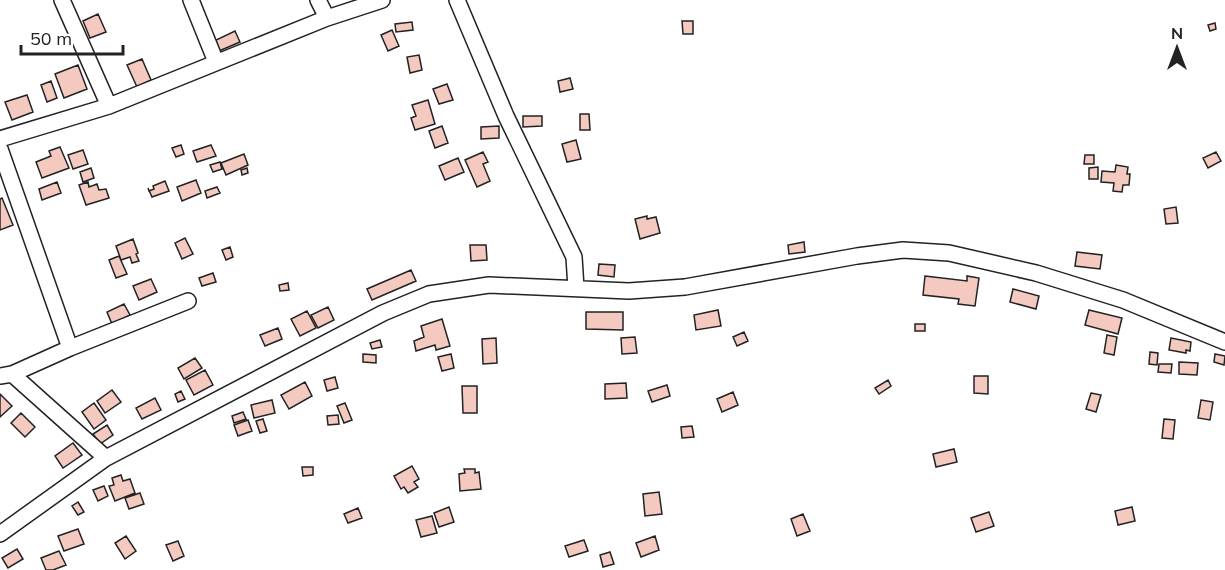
<svg xmlns="http://www.w3.org/2000/svg" width="1225" height="570" font-family="Mulish,sans-serif">
<style>
.building{fill:#f3c9c0;stroke:#222;stroke-width:1.5}
.lines{fill:none;stroke-linecap:round;stroke-linejoin:round}
.minor-casing{stroke:#222;stroke-width:18}
.minor{stroke:#fff;stroke-width:15}
</style>
<rect width="100%" height="100%" fill="#fff"/>
<!-- building -->
<path class="building" d="M98,14l8,18 -16,6 -7,-17z
M682,21h11v13h-10z
M412,22l1,8 -17,2 -1,-8z
M1215,23l1,6 -6,2 -2,-6z
M392,30l7,16 -11,5 -7,-16z
M235,31l5,11 -21,9 -5,-10z
M419,55l3,15 -12,3 -3,-16z
M142,59l9,21 -14,7 -10,-22z
M78,65l9,24 -23,9 -9,-24z
M570,78l3,11 -13,3 -2,-11z
M51,81l6,17 -10,4 -6,-17z
M447,84l6,16 -14,4 -6,-15z
M27,95l6,17 -21,8 -7,-18z
M428,100l7,24 -20,6 -4,-12 5,-2 -4,-11z
M580,114h9l1,16h-10z
M523,116h19v10l-19,1z
M442,126l6,17 -13,5 -6,-17z
M499,126v12l-18,1v-12z
M576,140l5,19 -14,3 -5,-18z
M181,145l3,9 -8,3 -4,-9z
M211,145l5,11 -19,6 -4,-11z
M60,147l9,21 -27,10 -6,-16 15,-6 -2,-5z
M83,150l5,14 -15,5 -5,-14z
M483,152l5,10 -5,2 7,17 -13,6 -12,-27z
M1216,152l5,9 -13,7 -5,-10z
M244,154l4,11 -22,10 -5,-12z
M1085,155h9v9h-10z
M458,158l6,14 -19,8 -6,-14z
M220,162l2,7 -9,3 -3,-7z
M1116,165l12,2 -1,7h3l-1,11h-6l-1,7 -9,-1 1,-8 -13,-1 1,-11 13,1z
M1098,167v12h-9v-11z
M91,168l3,10 -11,4 -3,-10z
M247,168l1,5 -6,2 -1,-5z
M196,180l5,13 -19,8 -5,-14z
M165,181l4,10 -17,6 -4,-9 1,3 5,-2 -1,-3z
M57,182l4,11 -19,7 -3,-11z
M88,182l1,5 8,-3 2,6 7,-1 3,9 -23,7 -7,-20z
M217,187l3,6 -13,5 -2,-7z
M2,198l11,27 -13,5v-31z
M1176,207l2,16 -12,1 -2,-15z
M647,216v3l9,-2 4,16 -20,6 -5,-20z
M185,238l8,16 -11,5 -7,-16z
M133,239l5,14 -2,1 3,7 -7,2 -2,-6 -9,3 -5,-14z
M804,242l1,10 -16,2 -1,-9z
M470,245h16l1,15 -16,1z
M230,247l3,10 -7,3 -4,-10z
M1077,252l25,3 -2,14 -25,-3z
M119,256l8,18 -11,4 -7,-18z
M599,264l16,1 -1,12 -16,-2z
M411,270l5,11 -44,19 -5,-11z
M213,273l3,9 -14,4 -3,-8z
M925,276l42,5v-5l12,2 -4,28 -17,-2 1,-5 -36,-4z
M151,279l6,13 -18,8 -6,-14z
M288,283l1,7 -9,1 -1,-6z
M1013,289l26,7 -3,13 -26,-7z
M124,304l6,11 -18,9 -5,-12z
M328,307l6,13 -16,8 -7,-13z
M718,310l3,16 -25,4 -2,-15z
M1089,310l33,8 -4,16 -33,-9z
M307,311l9,17 -16,8 -9,-17z
M586,312h37v18l-37,-1z
M442,319l8,27 -14,4 -1,-5 -19,6 -2,-10 10,-4 -3,-11z
M915,324h10v7h-10z
M278,328l4,11 -17,7 -5,-11z
M744,332l4,9 -11,5 -4,-9z
M1107,335l10,2 -3,18 -10,-2z
M635,337l2,16 -15,1 -1,-16z
M496,338l1,25 -14,1 -1,-25z
M1171,338l20,4 -1,9 -4,-1v3l-17,-3z
M380,340l2,7 -10,2 -2,-6z
M1150,352l8,1 -1,12 -8,-1z
M363,354l13,1v8l-13,-1z
M451,354l3,14 -12,3 -4,-14z
M1215,354l10,2 -1,9 -10,-3z
M195,358l7,10 -18,11 -6,-11z
M1179,362l19,1 -1,12 -18,-1z
M1159,364h13l-1,9 -13,-1z
M205,370l8,15 -19,10 -8,-15z
M974,376h14v18l-14,-1z
M335,377l3,11 -11,3 -3,-11z
M888,380l3,6 -12,8 -4,-6z
M305,382l7,14 -23,13 -8,-14z
M626,383l1,15 -22,1v-15z
M667,385l3,11 -18,6 -4,-11z
M462,386h15v27h-14z
M112,390l9,12 -16,11 -8,-12z
M181,391l4,8 -7,3 -3,-8z
M733,392l5,13 -16,7 -5,-13z
M1091,393l10,2 -5,17 -10,-3z
M0,394l12,12 -12,11z
M155,398l6,12 -19,9 -6,-11z
M272,400l3,13 -21,5 -3,-13z
M1201,400l12,2 -3,18 -12,-2z
M94,403l12,17 -12,9 -12,-17z
M345,403l7,17 -8,3 -7,-17z
M243,412l3,7 -12,4 -2,-7z
M21,413l14,14 -10,10 -14,-14z
M338,415l1,9 -11,1 -1,-9z
M263,419l4,12 -7,2 -4,-12z
M1164,419l11,1 -2,19 -11,-1z
M248,420l4,11 -14,5 -4,-11z
M107,425l6,10 -13,9 -7,-10z
M692,426l2,11 -12,1 -1,-11z
M73,443l9,12 -19,13 -8,-12z
M954,449l3,13 -21,5 -3,-13z
M412,466l7,13 -5,3 4,5 -10,6 -4,-6 -3,2 -7,-13z
M302,467h11v8l-10,1z
M464,469h11v4l4,-1 2,17 -21,2 -1,-17 6,-1z
M121,475l2,6 7,-2 5,14 -20,8 -6,-15 5,-1 -2,-7z
M104,486l4,10 -10,5 -5,-11z
M659,492l3,22 -17,2 -2,-22z
M140,493l4,11 -15,5 -4,-11z
M78,502l6,10 -6,3 -6,-9z
M449,507l5,15 -15,5 -5,-14z
M1132,507l3,14 -17,4 -3,-14z
M358,508l4,10 -14,5 -4,-9z
M989,512l5,14 -18,6 -5,-14z
M803,514l7,17 -13,5 -6,-17z
M432,516l5,17 -16,4 -5,-17z
M78,529l6,15 -20,7 -6,-15z
M126,536l10,15 -11,8 -10,-16z
M655,536l4,14 -18,7 -5,-14z
M584,540l4,11 -19,6 -4,-11z
M178,541l6,15 -11,5 -7,-16z
M17,549l6,10 -15,9 -6,-10z
M59,551l7,14 -13,5h-7l-5,-12z
M610,552l4,12 -11,3 -3,-12z"/>
<g class="lines">
<defs>
<path id="minor" d="M62,0l47,106
M191,0l25,62
M318,0l9,18
M457,0l49,116 68,141 2,31
M0,139l109,-33 218,-88 55,-18
M0,149l70,199
M12,374l94,84
M0,376l12,-2 58,-26 118,-47
M0,534l106,-76 277,-145 46,-19 60,-9 140,6 56,-4 172,-31 46,-6 46,3 87,20 87,27 102,42"/>
</defs>
<!-- minor casing -->
<use href="#minor" class="minor-casing"/>
<!-- minor -->
<use href="#minor" class="minor"/>
</g>
<!-- north arrow -->
<g transform="translate(1177 48)" stroke="#ffffff" stroke-width="4.5" paint-order="stroke">
<path d="M0-4.5L10 22L0 15L-10 22Z" fill="#222222"/>
<text y="-9" font-size="16" font-weight="bold" text-anchor="middle" fill="#222222">N</text>
</g>
<!-- scale -->
<path d="M21 45v9h102v-9" fill="none" stroke="#222222" stroke-width="3"/>
<text x="30" y="45" font-size="18" fill="#222222" stroke="#ffffff" stroke-width="4.5" paint-order="stroke">50 m</text>
</svg>
